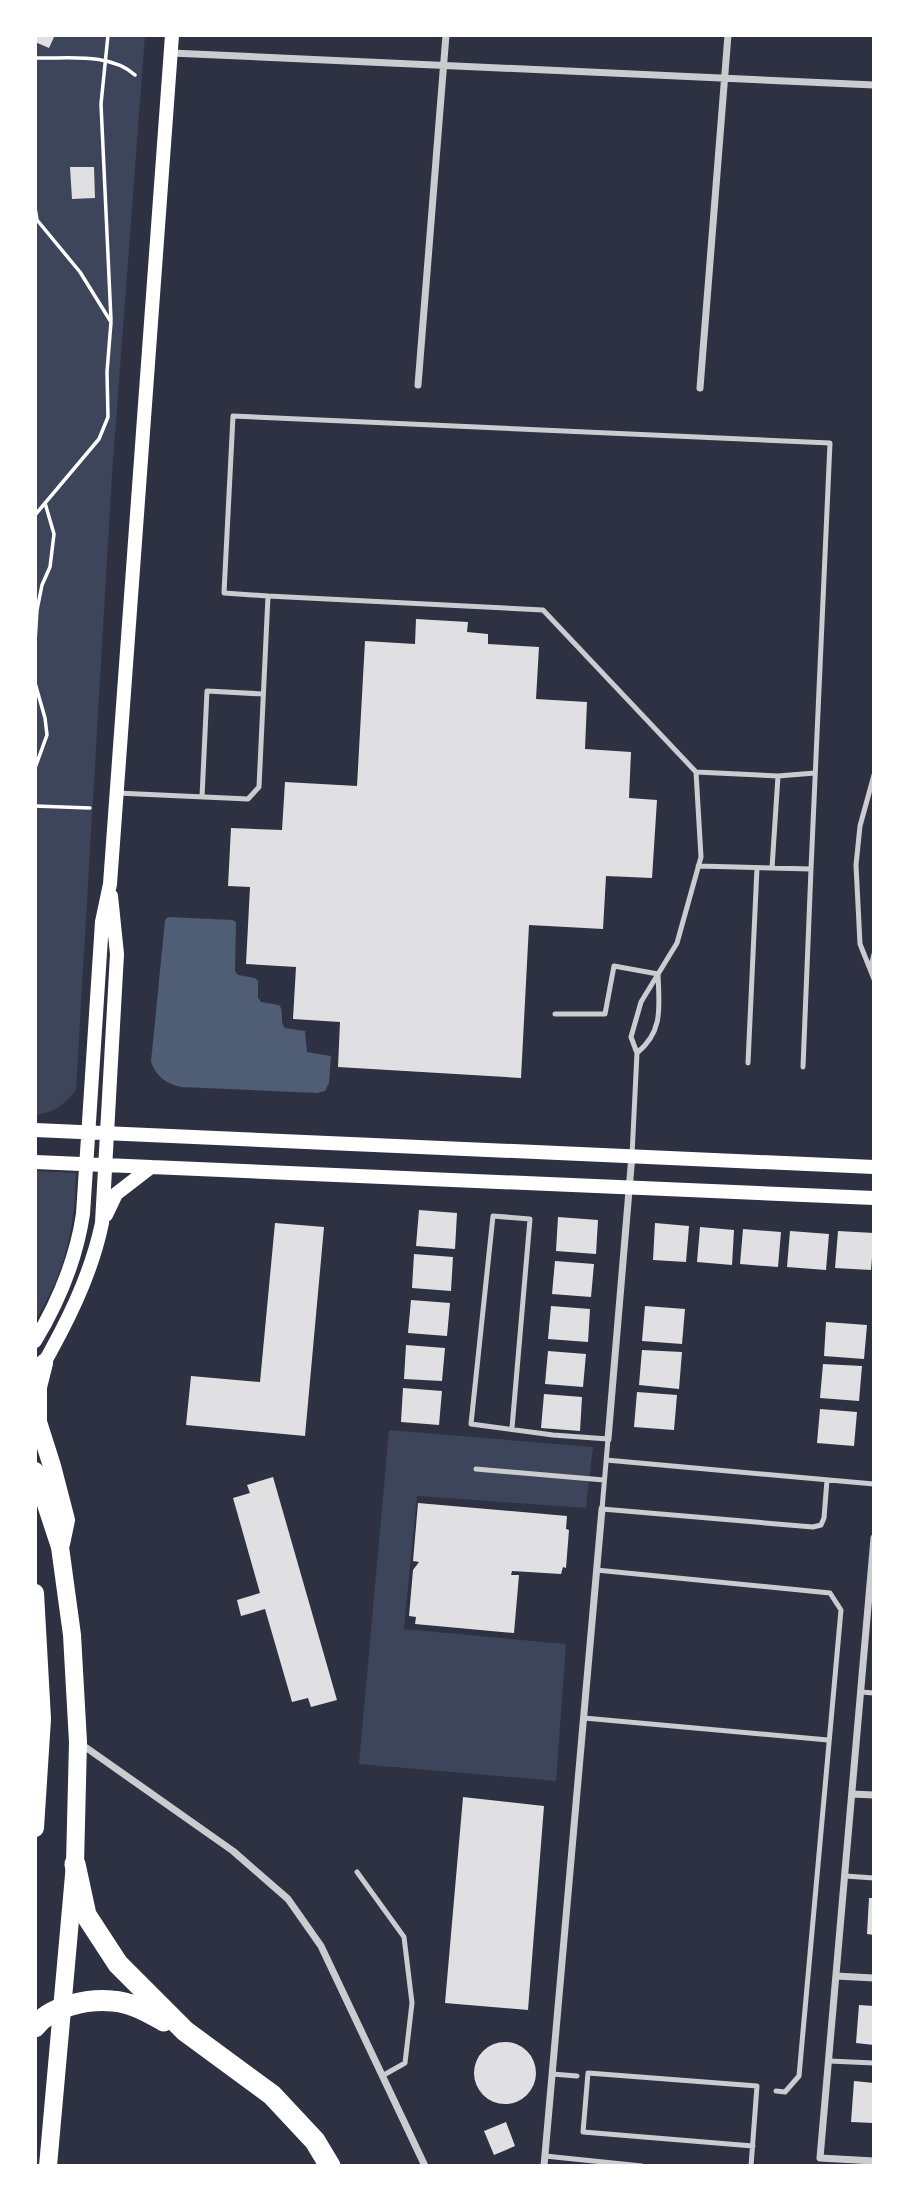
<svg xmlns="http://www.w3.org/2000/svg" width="909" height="2201" font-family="Raleway,sans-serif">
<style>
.green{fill:#3c4559}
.water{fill:#4f5d75}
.building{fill:#e0e0e3}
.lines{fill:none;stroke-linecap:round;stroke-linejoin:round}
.path{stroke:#fff;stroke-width:3.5}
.service{stroke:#caccd0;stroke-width:5}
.minor{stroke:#caccd0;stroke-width:7}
.secondary{stroke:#fff;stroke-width:14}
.primary{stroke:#fff;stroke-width:18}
.motorway{stroke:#fff;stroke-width:21}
</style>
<rect width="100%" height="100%" fill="#2d3142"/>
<!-- green -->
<path class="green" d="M35,35h110l-33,440 -36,615c-11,15 -23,23 -41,25z
M35,1171l41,2c-1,57 -11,99 -41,148z
M389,1430l204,17 -7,61 -169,-12 -13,133 162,15 -10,137 -197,-17z"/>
<!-- water -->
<path class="water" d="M168,917l65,3 3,2 -1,49 3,4 17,3 3,3v17l3,4 18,3c6,7 0,16 6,23l20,3 2,21 24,4 -2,27 -4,8 -8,2 -136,-6c-16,-4 -24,-10 -30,-25l14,-142z"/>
<!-- building -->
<path class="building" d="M35,35h20l-6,13 -14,-6z
M70,167h24l1,31 -23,1z
M416,619l52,3 -1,10 21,2v10l51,3 -3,52 51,3 -2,47 46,3 -2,46 28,2 -5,78 -46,-2 -3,53 -74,-4 -8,153 -183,-11 2,-45 -47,-3 3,-52 -50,-3 4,-77 -22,-1 3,-58 51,2 3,-48 72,4 8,-145 50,3z
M419,1210l38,3 -2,36 -39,-3z
M558,1217l40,3 -2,34 -40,-3z
M275,1223l49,4 -19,209 -119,-11 5,-49 69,6z
M655,1223l34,3 -3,36 -33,-2z
M700,1227l34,3 -2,35 -35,-3z
M743,1229l38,3 -3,35 -38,-3z
M790,1231l39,3 -3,36 -39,-3z
M838,1231l36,2 -3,37 -36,-2z
M414,1254l39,3 -2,34 -39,-3z
M555,1261l39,3 -3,33 -39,-3z
M411,1300l39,3 -3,33 -39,-3z
M551,1306l39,3 -2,33 -40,-3z
M645,1306l40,3 -3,35 -40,-3z
M826,1322l41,3 -3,34 -40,-3z
M406,1345l39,3 -3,33 -38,-2z
M642,1350l40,2 -3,37 -40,-4z
M548,1351l38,3 -3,33 -38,-3z
M823,1364l39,2 -3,35 -39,-3z
M403,1388l39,3 -3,34 -38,-3z
M637,1392l40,3 -3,35 -40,-3z
M544,1394l38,3 -2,34 -39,-3z
M820,1409l37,3 -3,34 -37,-3z
M273,1477l64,223 -26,7 -3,-9 -16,4 -27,-93 -24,7 -4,-16 23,-7 -27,-95 17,-5 -3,-8z
M418,1503l149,13 -1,13 3,1 -3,38 -3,-1 -2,7 -49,-3 -1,4h8l-5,58 -99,-9 1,-7 -7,-1 4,-46 6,-8 -6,-1z
M463,1797l81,9 -16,204 -83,-7z
M869,1898h5v37l-7,-1z
M859,2005l15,1v39l-18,-2z
M474 2073a31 31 0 1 1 62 0a31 31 0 1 1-62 0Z
M854,2081l20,2v40l-23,-1z
M506,2122l9,24 -21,9 -10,-24z"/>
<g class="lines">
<!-- path -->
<path class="path" d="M108,35l-7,69 10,216
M35,58c32,1 75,-6 100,17
M35,208l2,12 43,52 31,50 -4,50 1,45 -9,22 -64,76
M35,642l2,-32 5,-25 8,-18 4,-33 -9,-31
M35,683l10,35 2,17 -12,33
M35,806l55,2"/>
<!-- service -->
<path class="service" d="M268,596l275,14 153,162 5,85 -24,86 -36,59 -10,35 6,16 -5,102
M696,772l82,4 37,-3
M874,775l-14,51 -4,39 4,79 14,35
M117,793l131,6 11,-12 9,-191 -44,-3 9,-177 597,27 -19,426
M202,797l5,-106 56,3
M698,866l113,3 -8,198
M772,868l6,-92
M871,966l3,-12
M555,1014h50l9,-48 44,8
M637,1053c27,-22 22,-47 21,-79
M748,1063l9,-195
M512,1428l18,-209 -37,-3 -22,208 82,11 55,4 -6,70 211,18 8,-2 3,-7 3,-38
M606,1460l268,24
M476,1469l128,11
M596,1570l234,23 11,17 -42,466 -14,16 -9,-1
M861,1692l13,1
M584,1718l244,22
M357,1872l47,65 8,66 -7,60 -23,13
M845,1876l29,2
M829,2061l45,2
M552,2074l25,2
M545,2156l97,10
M751,2166l6,-80 -169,-13 -5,59 170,14"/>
<!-- minor -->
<path class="minor" d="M171,53l703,32
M418,385l28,-350
M700,388l28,-353
M608,1439l24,-284
M874,1538l-54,620 54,3
M81,1744l152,107 55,48 33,47 104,220
M852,1794l22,1
M836,1976l38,2
M544,2166l58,-657"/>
<!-- secondary -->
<path class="secondary" d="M35,1130l839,37
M35,1162l839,36
M106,1215l10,-21 35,-27
M35,1341c24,-40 41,-80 48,-127l19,-292 8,-38 62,-849
M39,1372c27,-47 52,-96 63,-149l15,-269 -6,-58"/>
<!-- primary -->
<path class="primary" d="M44,1363l-6,24v35l14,44 14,54 -5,24
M35,1471l25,76 12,88 6,107 -3,122 -27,302
M35,1593l7,126 -7,109"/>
<!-- motorway -->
<path class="motorway" d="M75,1864l11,51 32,49 67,67 87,64 43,46 15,25
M35,2027c15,-21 53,-28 77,-26 19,1 36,11 52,20"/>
</g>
<!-- border -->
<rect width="909" height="2201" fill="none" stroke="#ffffff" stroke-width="74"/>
</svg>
